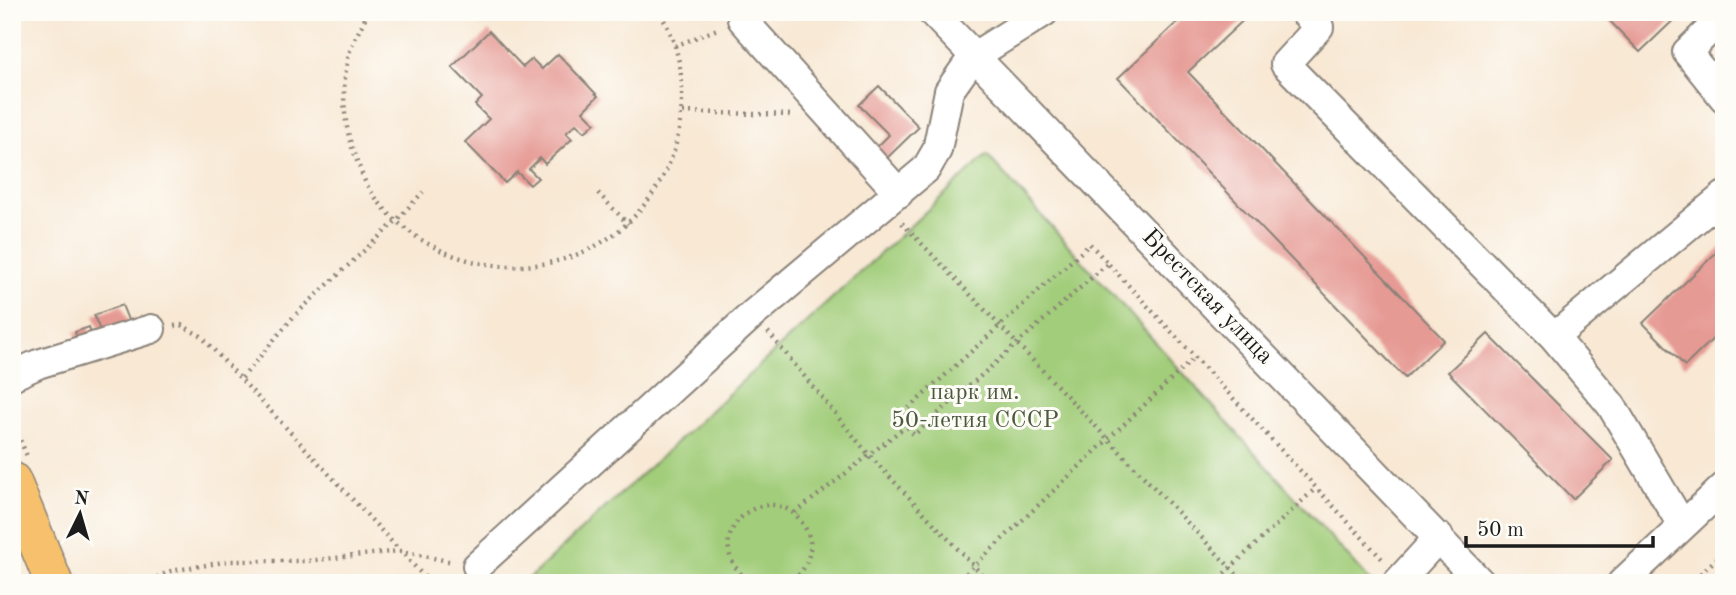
<svg xmlns="http://www.w3.org/2000/svg" width="1736" height="595" font-family="'Old Standard TT',serif">
<style>
.green{fill:#a2cd7a;stroke:#5f744b;stroke-width:2}
.building{fill:#e69a94}
.lines{fill:none;stroke-linecap:round;stroke-linejoin:round}
.minor-casing{stroke:#8a8278;stroke-width:32}
.major-casing{stroke:#8a8278;stroke-width:40}
.path{stroke:#8a8278;stroke-width:4.5;stroke-dasharray:2 5;stroke-linecap:butt}
.minor{stroke:#fff;stroke-width:28}
.major{stroke:#f7c06c;stroke-width:37}
.labels{text-anchor:middle;dominant-baseline:central;stroke-width:6;stroke-linejoin:round;paint-order:stroke}
.street-label{font-size:24px;fill:#1c1c1c;stroke:#fdfcf7}
.park-label{font-size:24px;fill:#4b5a3d;stroke:#fdfcf7}
</style>
<rect width="100%" height="100%" fill="#fdfcf7"/>
<filter id="ink" filterUnits="userSpaceOnUse"><feTurbulence type="fractalNoise" baseFrequency=".0143" numOctaves="2"/><feDisplacementMap in="SourceGraphic" scale="14" xChannelSelector="R" yChannelSelector="G"/><feConvolveMatrix kernelMatrix="1 2 1 2 8 2 1 2 1" color-interpolation-filters="sRGB"/></filter>
<filter id="wash" filterUnits="userSpaceOnUse"><feTurbulence type="fractalNoise" baseFrequency=".00686" numOctaves="4" result="noise"/><feDisplacementMap in="SourceGraphic" scale="28" xChannelSelector="R" yChannelSelector="G"/><feGaussianBlur stdDeviation="1.57" result="paint"/><feColorMatrix in="noise" values="0 0 0 0 0 0 0 0 0 0 0 0 0 0 0 0 0 1.4 0 .05"/><feComposite in="paint" operator="in"/></filter>
<g filter="url(#wash)">
<rect width="100%" height="100%" fill="#f8e8d4"/>
<!-- green -->
<path class="green" d="M987,155l385,428h-848z"/>
<g id="blocks">
<!-- building -->
<path class="building" d="M1188,12h64l-64,60 256,268 -39,38 -287,-300z
M1601,12h81l-42,40z
M489,31l34,36 9,-8 10,10 16,-15 40,42 -15,15 12,12 -10,9 -9,-8 -10,9 6,6 -27,25 -5,-6 -11,11 9,9 -8,7 -13,-13 -12,11 -40,-41 24,-23 -14,-14 7,-7 -30,-31z
M879,86l40,41 -34,33 -10,-11 14,-14 -30,-30z
M1724,245v83l-39,38 -42,-43z
M122,305l8,20 -28,11 -8,-21z
M89,327l3,10 -14,5 -3,-10z
M1488,334l125,126 -40,39 -125,-127z"/>
</g>
</g>
<g filter="url(#ink)">
<use href="#blocks" fill-opacity="0" stroke="#8a8278" stroke-width="2"/>
<g class="lines">
<defs>
<path id="minor" d="M932,12l549,571
M1304,12l15,15 -34,37 269,273
M1724,16l-37,36 37,46
M742,19l157,174
M12,376l26,-12 113,-35
M1682,525l-71,-120 -57,-68 170,-141
M477,566l276,-252 173,-145 11,-19 12,-59 24,-34 71,-45
M1397,583l42,-46
M1622,583l102,-96"/>
<path id="major" d="M12,481l42,102"/>
</defs>
<!-- minor casing -->
<use href="#minor" class="minor-casing"/>
<!-- major casing -->
<use href="#major" class="major-casing"/>
<!-- path -->
<path class="path" d="M368,12c-6,13 -13,26 -18,39 -10,35 -7,77 7,110 3,7 6,17 10,24 58,96 200,110 273,25 19,-22 32,-46 38,-75 8,-41 5,-87 -19,-123
M611,18l6,-6
M675,46l45,-18
M683,112l111,3
M598,193l30,31
M902,223l343,360
M1107,264l-193,171 -15,-18 191,-173 295,318
M174,326l7,-1 20,11 229,247
M768,332l101,123 121,128
M242,378l52,-62 102,-95 27,-29
M12,421l15,35
M795,513l111,-87
M144,583l27,-12 59,-10h77l93,-10 53,11
M729,583l9,-9
M752,583c-61,-42 12,-108 48,-63 6,8 12,19 10,30 -2,14 -10,28 -24,33
M956,583l238,-225
M1214,583l102,-95
M1690,583l34,-31"/>
<!-- minor -->
<use href="#minor" class="minor"/>
<!-- major -->
<use href="#major" class="major"/>
</g>
</g>
<g class="labels">
<!-- street labels -->
<g class="street-label">
<text transform="translate(1207 297) rotate(46)">Брестская улица</text>
</g>
<!-- park labels -->
<g class="park-label">
<text x="975" y="393">парк им.<tspan x="975" dy="28">50-летия СССР</tspan></text>
</g>
</g>
<!-- margin -->
<rect width="1736" height="595" fill="none" stroke="#fdfcf7" stroke-width="42"/>
<!-- north arrow -->
<g transform="translate(80 514) rotate(5)" stroke="#fdfcf7" stroke-width="5" paint-order="stroke">
<path d="M0-5L12 26L0 18L-12 26Z" fill="#1c1c1c"/>
<text y="-10" font-size="19" font-weight="bold" text-anchor="middle" fill="#1c1c1c">N</text>
</g>
<!-- scale -->
<path d="M1466 536v10h187v-10" fill="none" stroke="#1c1c1c" stroke-width="3.5"/>
<text x="1477" y="536" font-size="21" fill="#1c1c1c" stroke="#fdfcf7" stroke-width="5" paint-order="stroke">50 m</text>
</svg>
